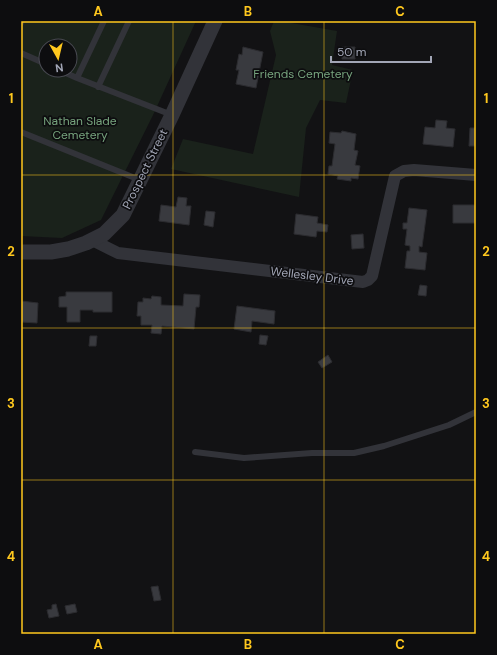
<svg xmlns="http://www.w3.org/2000/svg" width="497" height="655" font-family="'DM Sans',sans-serif">
<style>
.green{fill:#1a221b;fill-rule:evenodd}
.building{fill:#393a3f;stroke:#2c2c30}
.lines{fill:none;stroke-linecap:round;stroke-linejoin:round}
.service{stroke:#323339;stroke-width:6}
.minor{stroke:#323339;stroke-width:12}
.tertiary{stroke:#323339;stroke-width:15}
.grid{fill:none;stroke:#ffc81e;stroke-width:1;stroke-opacity:0.55}
.labels{text-anchor:middle;dominant-baseline:central;stroke-width:3.5;stroke-linejoin:round;paint-order:stroke}
.park-label{font-size:12px;fill:#76a37d;stroke:#0d0d0f}
.street-label{font-size:12px;fill:#a2a6b6;stroke:#0d0d0f}
.neatline{fill:none;stroke:#ffc81e;stroke-width:1.5}
.grid-label{font-size:13px;text-anchor:middle;font-weight:bold;fill:#ffc81e}
</style>
<rect width="100%" height="100%" fill="#121214"/>
<!-- green -->
<path class="green" d="M21,21h175l-42,92 -53,107 -39,18 -41,-2zM46,46h24v24h-24z
M274,21h6l57,10 -5,34 21,5 -7,33 -26,-3 -14,28 -7,69 -128,-28 12,-30 70,15 23,-99 -6,-24z"/>
<!-- building -->
<path class="building" d="M243,47l20,5 -7,36 -20,-4 3,-14h-3l3,-16 3,1z
M342,47h13v12h-13z
M436,120l11,1 -1,7 9,1 -2,18 -30,-3 2,-17 10,1z
M470,128h6v18h-7z
M342,131l14,3 -2,16 4,1 -3,14 5,1 -2,13 -7,-1v3l-14,-2 1,-3 -10,-2 1,-8h3l3,-22 -6,-1 1,-11 11,1z
M178,197l9,1 -1,8h5l-2,19 -30,-4 2,-16 15,2z
M453,205h23v18h-23z
M409,208l18,2 -5,37 -3,-1v6l8,1 -2,17 -20,-2 2,-17h3v-5l-5,-1 2,-16h-4v-6h4z
M206,211l9,1 -2,15 -9,-2z
M296,214l22,3 -1,6 11,2 -1,7 -10,-1 -1,6 -22,-3z
M363,234l1,14 -12,1 -1,-14z
M420,285l7,1 -1,10 -8,-1z
M66,292h46v20h-19v-2h-13v12h-13v-15h-8v-10l7,-1z
M184,294l16,1 -1,12h-3l-2,22 -32,-3 -1,8 -10,-1 1,-8h-11v-9h-4l1,-14h5v-4l8,1 1,-3 9,1v8l22,1z
M21,301l17,2 -1,20 -16,-1z
M237,306l38,5 -1,13 -22,-3 -1,11 -17,-3z
M260,335l8,1 -2,9 -7,-1z
M90,336h7l-1,10h-7z
M328,355l4,7 -10,6 -4,-6z
M158,586l3,14 -7,1 -3,-14z
M56,604l3,12 -10,2 -2,-8 5,-1v-4z
M75,604l2,8 -10,2 -2,-8z"/>
<g class="lines">
<!-- service -->
<path class="service" d="M21,23l1,-2
M21,53l25,11
M59,70l18,8 27,-57
M77,78l95,37
M98,87l31,-66
M21,132l119,48
M195,452l49,6 68,-5h42l30,-7 65,-21 27,-13"/>
<!-- minor -->
<path class="minor" d="M92,240l26,13 245,29 5,-2 4,-4 23,-100 9,-5 10,-1 62,5"/>
<!-- tertiary -->
<path class="tertiary" d="M21,252h30l17,-3 18,-6 18,-9 19,-19 49,-100 43,-94"/>
</g>
<!-- grid -->
<path class="grid" d="M173,21v613M324,21v613M21,175h455M21,328h455M21,480h455"/>
<g class="labels">
<!-- park labels -->
<g class="park-label">
<text x="303" y="74">Friends Cemetery</text>
<text x="80" y="121">Nathan Slade<tspan x="80" dy="14">Cemetery</tspan></text>
</g>
<!-- street labels -->
<g class="street-label">
<text transform="translate(145 169) rotate(-64)">Prospect Street</text>
<text transform="translate(312 276) rotate(7)">Wellesley Drive</text>
</g>
</g>
<!-- border -->
<rect width="497" height="655" fill="none" stroke="#0d0d0f" stroke-width="44"/>
<!-- north arrow -->
<g transform="translate(58 58) rotate(172)"><circle r="19" fill="#0d0d0f" stroke="#494a52"/>
<path d="M0-3L7 15L0 10L-7 15Z" fill="#ffc81e"/>
<text y="-6" font-size="11" font-weight="bold" text-anchor="middle" fill="#a2a6b6">N</text>
</g>
<!-- scale -->
<path d="M331 56v6h100v-6" fill="none" stroke="#a2a6b6" stroke-width="2"/>
<text x="337" y="56" font-size="12" fill="#a2a6b6" stroke="#0d0d0f" stroke-width="3" paint-order="stroke">50 m</text>
<rect x="22" y="22" width="453" height="611" class="neatline"/>
<g class="grid-label">
<text x="98" y="16">A</text>
<text x="248" y="16">B</text>
<text x="400" y="16">C</text>
<text x="11" y="103">1</text>
<text x="486" y="103">1</text>
<text x="11" y="256">2</text>
<text x="486" y="256">2</text>
<text x="11" y="408">3</text>
<text x="486" y="408">3</text>
<text x="11" y="561">4</text>
<text x="486" y="561">4</text>
<text x="98" y="649">A</text>
<text x="248" y="649">B</text>
<text x="400" y="649">C</text>
</g>
</svg>
